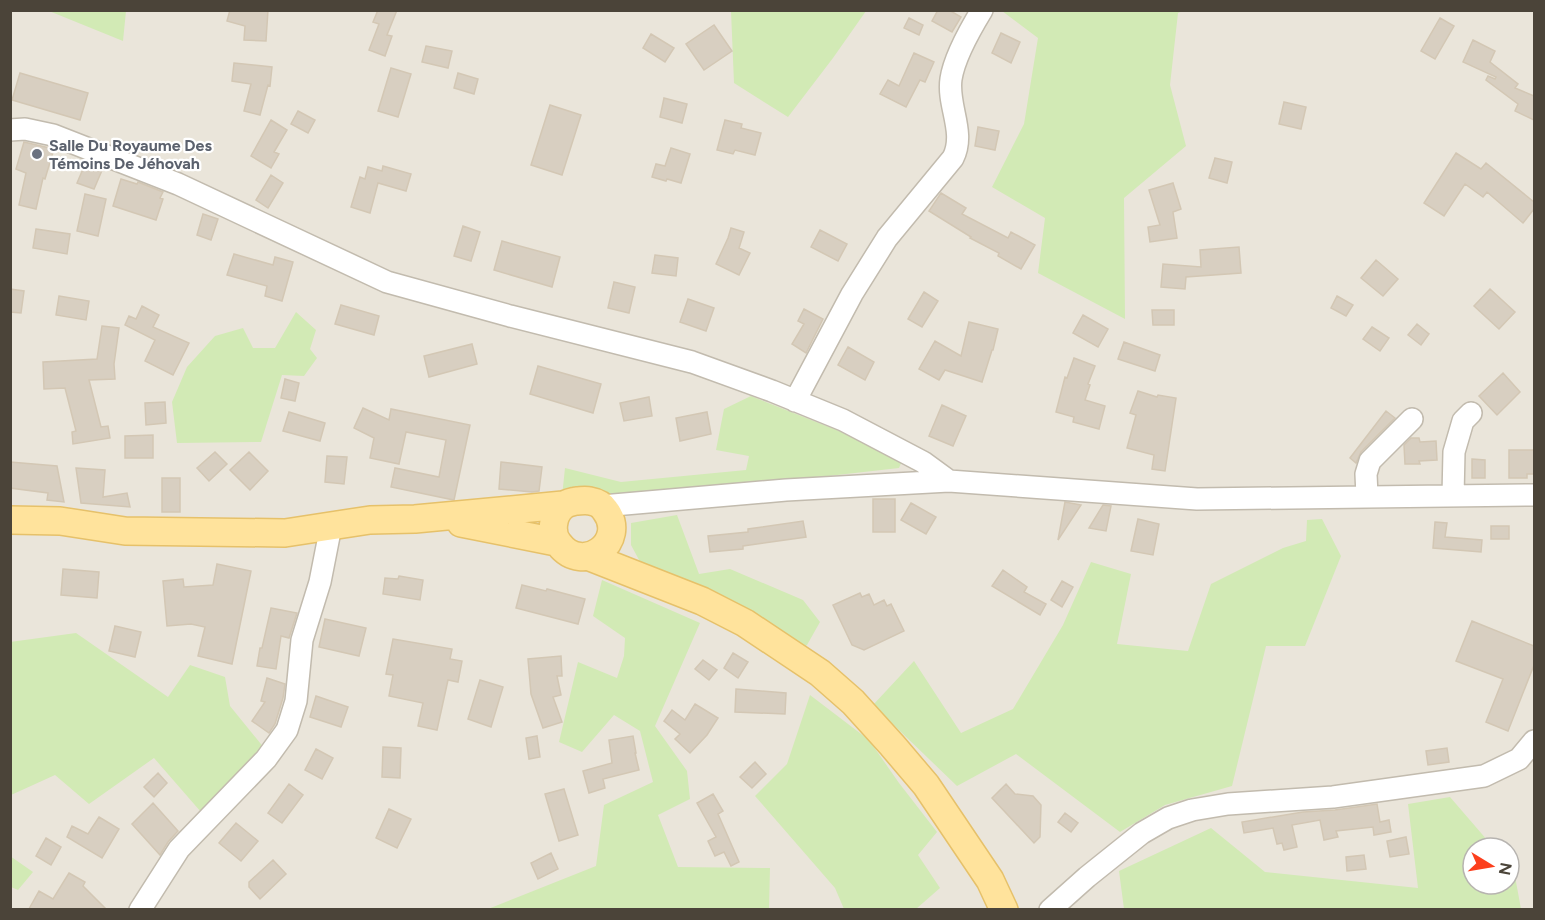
<svg xmlns="http://www.w3.org/2000/svg" width="1545" height="920" font-family="Figtree,sans-serif">
<style>
.residential{fill:#eae5da;fill-rule:evenodd}
.green{fill:#d2eab5}
.building{fill:#d8cfc1;stroke:#d3c7b4;stroke-width:1.5}
.lines{fill:none;stroke-linecap:round;stroke-linejoin:round}
.minor-casing{stroke:#c2bbae;stroke-width:24}
.major-casing{stroke:#e6c16a;stroke-width:30}
.minor{stroke:#fff;stroke-width:21}
.major{stroke:#ffe39c;stroke-width:27}
.worship-dot{fill:#6b7280;stroke:#fff;stroke-width:2}
.labels{text-anchor:middle;dominant-baseline:central;stroke-width:4.5;stroke-linejoin:round;paint-order:stroke}
.worship-label{font-size:16px;font-weight:bold;fill:#5b616d;stroke:#fff;text-anchor:start}
</style>
<rect width="100%" height="100%" fill="#f6f3ec"/>
<!-- residential -->
<path class="residential" d="M10,11h1524v898h-1523zM1473,848h36v36h-36z"/>
<!-- green -->
<path class="green" d="M49,11h77l-3,30z
M731,11v-1l135,1 -33,47 -45,59 -54,-34z
M1002,11h181l-5,2 -8,72 16,61 -62,52 1,121 -87,-46 7,-55 -53,-31 32,-63 14,-86z
M296,312l20,18 -6,19 7,9 -13,18 -22,-1 -21,67 -84,1 -5,-41 15,-35 28,-31 28,-8 10,20h22z
M751,396l88,35 63,30 -3,7 -338,38 4,-38 56,14 125,-12 3,-14 -33,-6 8,-41z
M677,515l22,59 31,-5 73,31 17,22 -13,23 -7,6 -155,-80 -14,-26v-22z
M1322,519l19,37 -36,90h-39l-34,140 -67,19 -45,27 -104,-78 -59,32 -84,-81 41,-44 47,72 52,-24 50,-84 28,-63 40,12 -14,70 71,7 23,-67 72,-36 23,-7 1,-21z
M602,580l98,43 -45,103 32,45 3,28 -32,16 20,52 92,1 -1,41h-281l108,-43 8,-61 49,-23 -13,-51 -26,-16 -32,37 -23,-10 19,-80 39,16 7,-22 1,-18 -32,-22z
M76,633l92,64 22,-32 35,12 5,29 35,43 -64,63 -47,-54 -65,46 -34,-29 -44,20 -1,-153z
M810,695l59,45 30,43 38,49 -19,23 22,33 -24,21h-72l-9,-21 -80,-92 32,-32z
M1450,797l44,51h-21v36h36v-19l5,6 7,38h-397l-5,-38 92,-43 54,44 153,16 -10,-84z
M10,856l23,16 -15,18 -7,-3z"/>
<!-- building -->
<path class="building" d="M230,10h38l-2,31 -22,-1 1,-14 -18,-5z
M378,10h19l-10,25 5,1 -7,20 -16,-6 10,-26 -6,-2z
M938,10h11l12,7 -9,15 -20,-11z
M909,18l14,7 -4,10 -15,-7z
M1440,18l14,8 -19,33 -14,-8z
M714,25l18,26 -28,19 -18,-26z
M1001,33l19,9 -9,21 -19,-10z
M651,34l23,14 -9,14 -22,-14z
M1473,40l22,11 -5,11 28,22 -3,4 19,8v24l-19,-9 3,-7 -32,-24 2,-4 7,3 1,-2 -33,-15z
M426,46l26,5 -4,17 -26,-6z
M914,53l20,9 -9,20 -5,-2 -14,27 -26,-13 8,-14 11,6z
M234,63l38,4 -2,19 -2,-1 -8,30 -16,-4 7,-27 -19,-3z
M391,68l20,6 -13,43 -20,-6z
M20,73l68,20 -8,27 -68,-20z
M458,73l20,6 -4,15 -20,-6z
M664,98l23,6 -5,19 -22,-6z
M1284,102l22,5 -5,22 -22,-5z
M550,105l31,10 -19,60 -31,-10z
M298,111l17,9 -7,13 -17,-9z
M271,120l16,10 -13,22 5,2 -8,14 -20,-12z
M725,120l17,4 -1,4 20,5 -6,22 -20,-5 -2,4 -16,-4z
M978,127l21,4 -4,19 -20,-4z
M24,142l30,7 -9,30 -2,-1 -7,31 -17,-4 7,-32 -10,-4z
M671,148l19,6 -9,29 -14,-4 -1,2 -14,-4 4,-13 9,2z
M1456,153l25,16 5,-6 48,39v7l-11,14 -36,-31 -4,5 -18,-13 -21,32 -20,-13z
M1215,158l17,4 -5,21 -18,-5z
M86,162l17,6 -9,21 -17,-6z
M383,166l28,8 -5,17 -28,-8 -8,30 -19,-6 9,-30 5,2 3,-12 14,4z
M271,175l12,8 -15,25 -12,-8z
M121,179l16,5 1,-2 25,10 -3,6 3,1 -7,21 -43,-14z
M1173,183l8,26 -8,3 4,26 -27,4 -2,-15 12,-2 -11,-35z
M941,193l25,15 -4,6 46,24 3,-6 24,13 -14,24 -23,-13 1,-3 -29,-15 1,-1 -42,-26z
M85,194l21,5 -8,37 -21,-5z
M203,214l15,5 -7,21 -14,-5z
M463,226l17,6 -9,29 -17,-5z
M731,228l13,4 -5,16 11,5 -11,22 -23,-11 12,-26z
M36,229l34,5 -3,20 -34,-6z
M820,230l27,14 -9,17 -27,-14z
M502,241l58,16 -8,30 -58,-17z
M1239,247l2,26 -55,4 -1,12 -24,-2 2,-23 38,3 -1,-17z
M234,254l39,11 2,-8 18,5 -11,39 -17,-5 2,-10 -40,-11z
M655,255l23,3 -2,18 -24,-3z
M1376,260l22,19 -15,17 -22,-18z
M614,282l21,5 -6,26 -21,-5z
M10,289l14,2 -3,22 -11,-1z
M1490,289l25,23 -16,17 -25,-23z
M924,292l14,9 -16,26 -14,-8z
M59,296l30,5 -3,19 -30,-5z
M1337,296l16,9 -7,11 -15,-8z
M688,299l26,9 -8,23 -26,-9z
M341,305l38,11 -5,19 -39,-11z
M142,306l17,9 -6,12 36,16 -16,32 -28,-14 10,-21 -30,-15 4,-9 7,3z
M804,309l19,10 -17,34 -14,-9 12,-20 -6,-3z
M1152,310h22v15h-21z
M1083,315l25,14 -10,18 -25,-14z
M969,322l29,7 -5,21h-1l-10,32 -37,-12 -6,10 -20,-11 16,-28 26,15z
M1417,324l12,10 -8,11 -13,-10z
M102,326l17,2 -5,36 1,15 -26,1 12,47 7,-1 2,12 -37,6 -1,-12 4,-1 -11,-43 -21,1 -1,-27 54,-3z
M1372,327l17,11 -9,13 -17,-12z
M1124,342l36,13 -5,16 -37,-12z
M472,344l5,20 -48,13 -5,-21z
M848,347l26,15 -9,18 -27,-15z
M1074,358l21,8 -7,18 2,1 -5,15 20,6 -6,23 -26,-7 1,-5 -18,-5 9,-35 2,1z
M538,366l63,18 -8,29 -63,-19z
M1503,373l17,19 -23,23 -18,-19z
M285,379l14,4 -4,18 -14,-3z
M1138,391l19,6 1,-2 18,3 -11,73 -13,-2 2,-14 -27,-7 9,-33 -6,-2z
M649,397l3,19 -28,5 -4,-18z
M165,402l1,21 -20,2 -1,-22z
M942,405l24,11 -13,30 -24,-10z
M363,408l26,12 2,-11 79,16 -16,75 -63,-13 4,-19 44,9 7,-37 -40,-8 -7,32 -29,-6 4,-20 -20,-10z
M1386,411l9,7 -34,34 -5,11 -6,-5z
M289,412l36,11 -5,18 -37,-10z
M707,412l4,22 -31,7 -4,-23z
M153,435v23h-28v-22z
M1411,438h8l1,4 16,-1 1,19 -18,1 1,3h-15l-1,-19z
M1509,450h25v24h-7v4h-18z
M215,452l12,12 -18,17 -12,-13z
M249,452l19,19 -18,19 -20,-20z
M327,456l20,1 -3,27 -19,-2z
M1472,459l13,1v18h-13z
M10,462l47,4 7,36 -17,-2 1,-7 -38,-5z
M501,462l41,5 -3,24 -7,1 -33,-3z
M76,468l29,2 -2,27 24,-4 3,14 -49,-4z
M162,478h18v34h-18z
M873,499h22v33h-22z
M1065,502l16,3 -23,35z
M911,503l25,14 -10,17 -25,-14z
M1103,505l8,1 -5,25 -17,-3z
M1138,519l21,5 -6,31 -22,-4z
M803,521l3,16 -63,9v3l-33,3 -2,-16 40,-4v-3z
M1435,522l12,1 -2,14 37,3 -1,12 -48,-4z
M1491,526h18v13h-18z
M217,564l34,7 -19,93 -34,-8 7,-29 -14,-3 -24,2 -4,-45 20,-2 1,8 29,-2z
M63,569l36,3 -2,26 -36,-3z
M1003,570l24,17 -3,5 22,12 -6,11 -48,-29z
M399,576l24,4 -3,20 -37,-6 2,-16 13,1z
M1062,581l11,6 -11,20 -11,-7z
M522,585l24,6 1,-2 38,10 -7,25 -62,-16z
M860,593l2,4 7,-3 5,11 10,-5 3,6 4,-2 13,27 -40,19 -12,-5 -19,-40z
M271,608l26,5 -8,25 -8,-2 -5,33 -19,-3 3,-18h2z
M325,619l41,9 -7,28 -40,-9z
M1472,621l62,25v19l-26,66 -22,-9 17,-43 -47,-18z
M115,626l26,6 -6,25 -26,-6z
M393,639l59,10 -2,10 12,2 -4,21 -10,-2 -11,50 -19,-4 5,-23 -34,-7 4,-21 -7,-1z
M733,653l15,9 -10,16 -14,-10z
M561,656l1,20h-5l4,19 -8,2 9,25 -19,6 -12,-34 -3,-35z
M703,660l14,10 -8,10 -14,-11z
M267,678l18,6 -2,14 -8,26 -6,9 -17,-12 13,-19 -4,-1z
M480,680l23,7 -12,40 -23,-8z
M736,689l50,4 -1,21 -50,-2z
M316,696l32,11 -7,20 -31,-10z
M695,704l23,14 -11,17 -17,18 -15,-14 5,-5 -16,-13 8,-11 13,10z
M537,736l3,21 -11,2 -3,-21z
M633,736l3,17h-1l4,17 -36,9 2,9 -16,5 -6,-22 29,-8 -3,-23z
M383,747l18,1 -1,30 -18,-1z
M1447,748l2,14 -21,3 -2,-14z
M316,749l17,9 -11,21 -17,-9z
M755,762l11,12 -14,14 -12,-11z
M158,773l9,10 -13,14 -10,-10z
M289,784l14,11 -21,28 -14,-10z
M1006,784l9,10 18,2 8,9 -1,32 -6,6 -42,-45z
M564,789l14,46 -19,6 -14,-47z
M713,794l10,17 -5,3 21,48 -8,4 -7,-14 -9,4 -7,-15 8,-4 -19,-34z
M153,803l25,28 -10,11 -8,13 -28,-31z
M1377,804l3,18 9,-2 2,12 -17,3 -1,-8 -37,4 2,6 -14,3 -4,-20 -28,5 5,22 -13,3 -2,-7 -5,1 -4,-16 -29,5 -2,-11 61,-10 32,-2z
M389,809l22,10 -14,29 -21,-10z
M1065,813l13,10 -7,9 -13,-10z
M99,817l20,12 -17,29 -35,-21 5,-11 16,8z
M236,823l22,18 -17,20 -22,-18z
M1406,837l3,17 -19,3 -3,-16z
M46,838l15,9 -10,18 -15,-9z
M551,853l7,16 -20,10 -7,-16z
M1364,855l2,14 -19,2 -1,-14z
M273,860l13,14 -26,25 -11,-12v-5z
M69,873l16,9 -2,4 23,23h-77l10,-18 14,8z"/>
<g class="lines">
<defs>
<path id="minor" d="M10,130l15,-1 28,6 125,49 209,98 123,34 182,46 80,29 71,29 80,42 26,19
M795,401l57,-107 35,-56 66,-80c13,-26 -6,-52 -2,-79 3,-20 20,-51 31,-69
M1367,496l-1,-22 4,-13 42,-42
M1453,496l1,-44 9,-31 8,-8
M602,506l184,-16 163,-9 248,18 337,-4
M140,910l39,-61 87,-90 21,-29 9,-29 6,-61 18,-58 11,-56
M1050,910l37,-33 55,-44 26,-15 24,-8 36,-6 105,-7 151,-21 35,-17 15,-18"/>
<path id="major" d="M576,501c4,0 9,-1 14,0 6,1 12,4 15,9 24,31 -22,66 -46,34 -9,-10 -7,-29 4,-38 3,-3 9,-4 13,-5z
M10,520l50,1 65,10 160,2 85,-13 45,-1 148,-14
M461,523l95,19
M590,557l112,44 43,22 75,50 33,29 39,43 34,40 64,95 14,30"/>
</defs>
<!-- minor casing -->
<use href="#minor" class="minor-casing"/>
<!-- major casing -->
<use href="#major" class="major-casing"/>
<!-- minor -->
<use href="#minor" class="minor"/>
<!-- major -->
<use href="#major" class="major"/>
</g>
<!-- markers -->
<circle class="worship-dot" cx="37" cy="154" r="6"/>
<g class="labels">
<!-- worship labels -->
<g class="worship-label">
<text x="49" y="145">Salle Du Royaume Des<tspan x="49" dy="18">Témoins De Jéhovah</tspan></text>
</g>
</g>
<!-- border -->
<rect width="1545" height="920" fill="none" stroke="#4b4439" stroke-width="24"/>
<!-- north arrow -->
<g transform="translate(1491 866) rotate(101)"><circle r="28" fill="#ffffff" stroke="#b7b4b0" stroke-width="1.5"/>
<path d="M0-4.5L10 22L0 15L-10 22Z" fill="#fc3f1d"/>
<text y="-9" font-size="16" font-weight="bold" text-anchor="middle" fill="#4b4439">N</text>
</g>
</svg>
